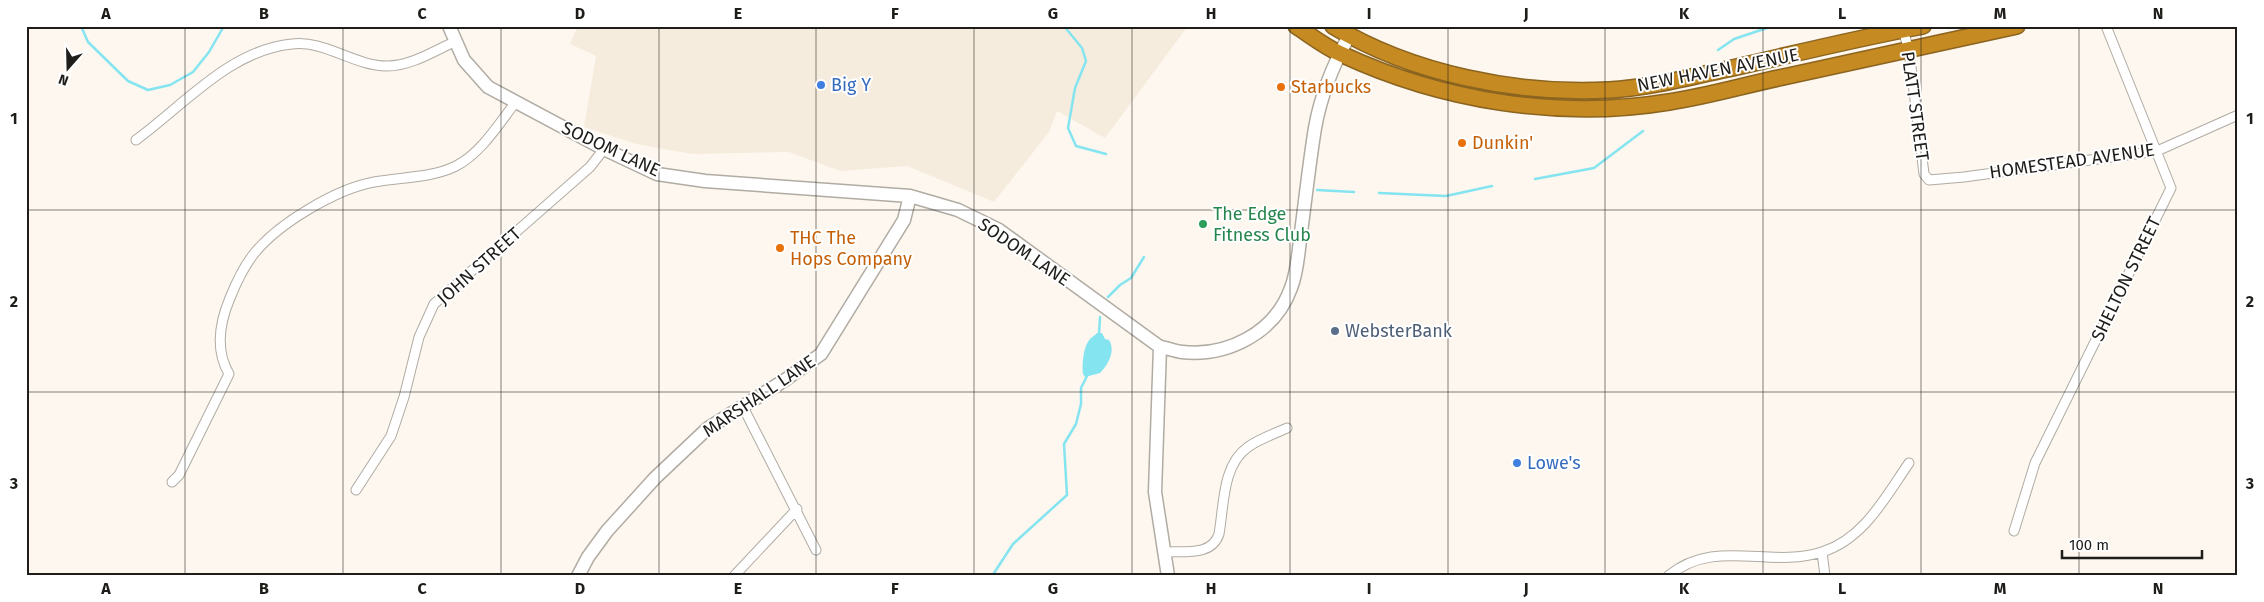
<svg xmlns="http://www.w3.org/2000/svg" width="2264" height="602" font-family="'Fira Sans',sans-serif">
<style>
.built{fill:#f6ecdd}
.water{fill:#84e4f0}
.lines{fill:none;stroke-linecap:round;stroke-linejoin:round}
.stream{stroke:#84e4f0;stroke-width:2.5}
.street-casing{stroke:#b0aba3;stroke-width:11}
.secondary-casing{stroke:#b0aba3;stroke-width:15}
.highway-casing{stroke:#8b641f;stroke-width:18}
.street{stroke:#fff;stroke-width:9}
.secondary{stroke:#fff;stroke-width:12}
.highway{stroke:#c58a22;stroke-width:15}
.grid{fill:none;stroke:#1f1d1a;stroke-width:1;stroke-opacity:0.55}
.shop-dot{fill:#3f7fe0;stroke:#fff;stroke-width:2}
.food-dot{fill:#e8710a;stroke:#fff;stroke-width:2}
.leisure-dot{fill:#2e9e5b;stroke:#fff;stroke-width:2}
.service-dot{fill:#5c6f8a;stroke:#fff;stroke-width:2}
.labels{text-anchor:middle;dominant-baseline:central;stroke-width:4;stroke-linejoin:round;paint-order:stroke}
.street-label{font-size:18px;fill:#1f1d1a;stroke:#fff}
.shop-label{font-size:18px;fill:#366cbe;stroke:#fff;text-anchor:start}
.food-label{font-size:18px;fill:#c56008;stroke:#fff;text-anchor:start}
.leisure-label{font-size:18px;fill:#27864d;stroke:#fff;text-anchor:start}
.service-label{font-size:18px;fill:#4e5e75;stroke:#fff;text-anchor:start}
.neatline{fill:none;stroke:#1f1d1a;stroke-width:2}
.grid-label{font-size:16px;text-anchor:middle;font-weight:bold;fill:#1f1d1a}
</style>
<rect width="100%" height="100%" fill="#fdf7ef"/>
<!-- built -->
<path class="built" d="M585,26h603l-83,112 -48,-27 -8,21 -55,70 -87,-36 -67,5 -51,-19 -97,2 -56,-10 -52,-17 12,-71 -26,-12 6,-14z"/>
<!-- water -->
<path class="water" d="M1097,333h5l3,6 4,1c7,11 -1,25 -9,33l-15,4 -2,-3c-1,-9 0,-29 8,-36 2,-2 5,-3 6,-5z"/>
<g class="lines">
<!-- stream -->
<path class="stream" d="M81,26l7,16 40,39 20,9 22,-5 23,-13 16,-20 15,-26
M1064,26l18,22 4,13 -11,27 -7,40 8,18 30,8
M1718,50l16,-11 39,-13
M1535,179l59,-11 49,-37
M1317,190l37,2
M1379,193l67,3 46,-10
M1108,297l12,-12 11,-7 13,-21
M1099,334l1,-17
M992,576l21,-32 54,-49 -3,-51 12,-20 5,-20v-16l6,-12"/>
<defs>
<path id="street" d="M1903,30l6,20 15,124 5,6 35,-3 193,-26 81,-36
M136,140c48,-35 94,-90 156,-96 33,-4 62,22 95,22 24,0 47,-15 67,-24
M742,405l74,145
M172,482l7,-7 50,-101c-14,-24 -10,-50 1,-76 6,-15 13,-30 23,-43 24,-31 83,-66 121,-73 27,-5 58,-4 82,-16 25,-13 42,-41 59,-63
M356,490l35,-54 13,-39 15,-60 15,-33 156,-137 14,-18
M2014,531l21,-68 136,-275 -65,-162
M1166,552c19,-1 46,4 53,-18 5,-28 3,-69 29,-87 11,-8 26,-13 39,-19
M1822,552l3,24
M734,576l63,-67
M1668,576c47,-39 101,-7 154,-24 42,-13 64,-56 87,-89"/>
<path id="secondary" d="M449,26l15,34 24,27 116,62 53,25 48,7 205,15 48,14 41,20 161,117c7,1 14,4 22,5 45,5 93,-19 109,-64 6,-15 7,-32 9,-48 5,-37 9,-75 15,-112 6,-34 18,-63 34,-92
M1160,347l-5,145 13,84
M578,576l10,-19 19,-26 48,-53 53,-50 77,-48 36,-26 83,-134 6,-24"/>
<path id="highway" d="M1296,26c14,9 29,21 45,28 101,47 218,66 328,48 40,-6 79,-18 119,-26 76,-16 153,-34 229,-50
M1333,26c79,48 185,69 276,64 40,-2 80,-13 119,-21 65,-15 130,-31 195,-43"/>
</defs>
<!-- street casing -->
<use href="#street" class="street-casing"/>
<!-- secondary casing -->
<use href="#secondary" class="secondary-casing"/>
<!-- highway casing -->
<use href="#highway" class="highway-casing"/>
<!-- street -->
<use href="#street" class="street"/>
<!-- secondary -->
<use href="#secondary" class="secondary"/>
<!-- highway -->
<use href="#highway" class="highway"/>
</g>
<!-- grid -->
<path class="grid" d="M185,26v550M343,26v550M501,26v550M659,26v550M816,26v550M974,26v550M1132,26v550M1290,26v550M1448,26v550M1605,26v550M1763,26v550M1921,26v550M2079,26v550M26,210h2212M26,392h2212"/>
<!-- markers -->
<g class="shop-dot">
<circle cx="821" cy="85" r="5"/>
<circle cx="1517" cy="463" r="5"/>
</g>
<g class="food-dot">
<circle cx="1281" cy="87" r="5"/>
<circle cx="1462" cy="143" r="5"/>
<circle cx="780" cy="248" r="5"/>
</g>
<circle class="leisure-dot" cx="1203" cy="224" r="5"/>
<circle class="service-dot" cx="1335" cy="331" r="5"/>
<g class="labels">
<!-- street labels -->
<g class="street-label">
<text transform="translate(1718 70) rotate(-11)">NEW HAVEN AVENUE</text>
<text transform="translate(1915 106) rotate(82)">PLATT STREET</text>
<text transform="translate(611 149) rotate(25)">SODOM LANE</text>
<text transform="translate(2072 161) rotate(-8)">HOMESTEAD AVENUE</text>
<text transform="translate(1024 252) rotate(34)">SODOM LANE</text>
<text transform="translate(479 266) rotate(-42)">JOHN STREET</text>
<text transform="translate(2126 279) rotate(-64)">SHELTON STREET</text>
<text transform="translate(759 396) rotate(-34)">MARSHALL LANE</text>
</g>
<!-- shop labels -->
<g class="shop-label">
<text x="831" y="85">Big Y</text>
<text x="1527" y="463">Lowe's</text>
</g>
<!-- food labels -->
<g class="food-label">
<text x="1291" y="87">Starbucks</text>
<text x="1472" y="143">Dunkin'</text>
<text x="790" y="238">THC The<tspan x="790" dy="21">Hops Company</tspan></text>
</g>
<!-- leisure labels -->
<g class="leisure-label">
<text x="1213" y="214">The Edge<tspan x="1213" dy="21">Fitness Club</tspan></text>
</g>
<!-- service labels -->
<g class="service-label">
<text x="1345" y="331">WebsterBank</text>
</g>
</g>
<!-- border -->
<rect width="2264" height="602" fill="none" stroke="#ffffff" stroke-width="55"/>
<!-- north arrow -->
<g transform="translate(68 68) rotate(200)" stroke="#ffffff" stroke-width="4" paint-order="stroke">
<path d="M0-4L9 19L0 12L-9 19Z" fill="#1f1d1a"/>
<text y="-8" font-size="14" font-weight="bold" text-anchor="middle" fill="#1f1d1a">N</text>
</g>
<!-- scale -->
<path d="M2062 550v8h140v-8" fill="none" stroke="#1f1d1a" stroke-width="2.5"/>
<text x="2069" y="550" font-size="15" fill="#1f1d1a" stroke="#ffffff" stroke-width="4" paint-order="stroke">100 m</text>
<rect x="28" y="28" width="2208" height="546" class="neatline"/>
<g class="grid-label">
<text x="106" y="19">A</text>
<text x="264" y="19">B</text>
<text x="422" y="19">C</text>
<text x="580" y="19">D</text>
<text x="738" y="19">E</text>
<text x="895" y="19">F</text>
<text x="1053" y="19">G</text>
<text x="1211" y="19">H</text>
<text x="1369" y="19">I</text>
<text x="1526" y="19">J</text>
<text x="1684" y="19">K</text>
<text x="1842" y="19">L</text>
<text x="2000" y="19">M</text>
<text x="2158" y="19">N</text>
<text x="14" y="124">1</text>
<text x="2250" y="124">1</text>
<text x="14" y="307">2</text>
<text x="2250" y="307">2</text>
<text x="14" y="489">3</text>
<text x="2250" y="489">3</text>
<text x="106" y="594">A</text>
<text x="264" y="594">B</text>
<text x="422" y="594">C</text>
<text x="580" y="594">D</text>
<text x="738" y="594">E</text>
<text x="895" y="594">F</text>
<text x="1053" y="594">G</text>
<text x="1211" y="594">H</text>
<text x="1369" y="594">I</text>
<text x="1526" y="594">J</text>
<text x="1684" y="594">K</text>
<text x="1842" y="594">L</text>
<text x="2000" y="594">M</text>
<text x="2158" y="594">N</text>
</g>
</svg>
